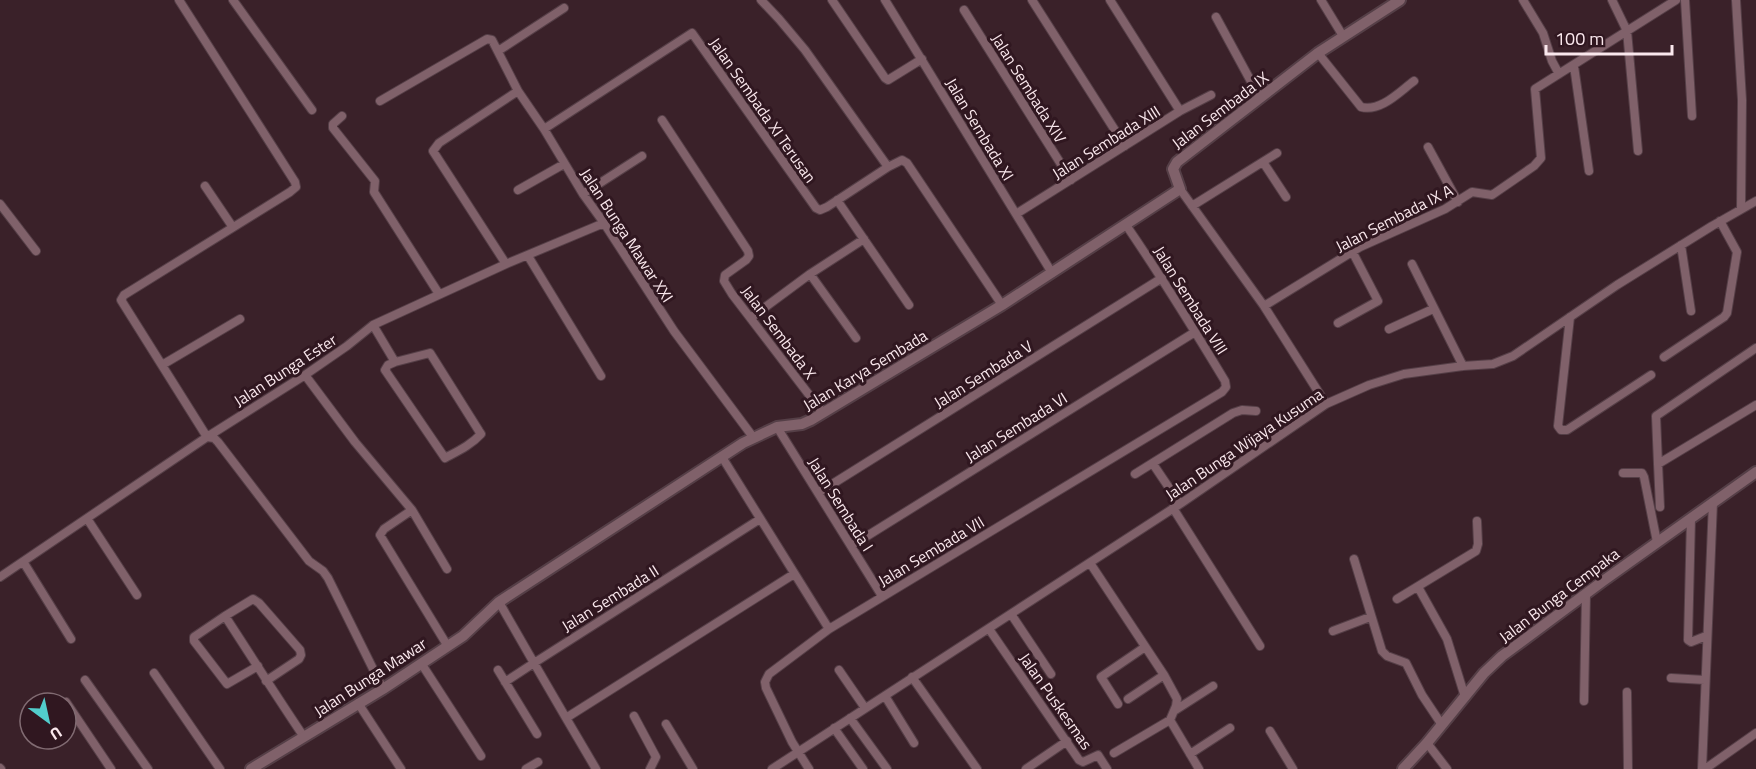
<svg xmlns="http://www.w3.org/2000/svg" width="1756" height="769" font-family="'Titillium Web',sans-serif">
<style>
.lines{fill:none;stroke-linecap:round;stroke-linejoin:round}
.street-casing{stroke:#553f47;stroke-width:10}
.secondary-casing{stroke:#553f47;stroke-width:14}
.street{stroke:#80616a;stroke-width:8}
.secondary{stroke:#80616a;stroke-width:10}
.labels{text-anchor:middle;dominant-baseline:central;stroke-width:6;stroke-linejoin:round;paint-order:stroke}
.street-label{font-size:16px;fill:#fae8ed;stroke:#301720}
</style>
<rect width="100%" height="100%" fill="#3a2129"/>
<g class="lines">
<defs>
<path id="street" d="M179,0l116,182 1,5 -6,5 -166,103 -3,5 86,137 7,1 4,4 91,119 14,10 5,7 55,111
M233,0l79,110
M761,0l18,19 26,31 83,117
M832,0l53,78 3,2 34,-21
M885,0l167,273
M1032,0l93,146
M1110,0l70,111
M1321,0l22,36
M1523,0l20,33 9,28 7,13
M1612,0l15,31 11,120
M1685,0l7,116
M1736,0l6,100 -1,109
M964,10l107,170
M1216,17l44,81
M498,51l66,-43
M1318,53l43,54c20,5 38,-15 53,-26
M1574,66l15,105
M380,101l107,-62 5,1 26,51 26,38 39,65 21,29 70,108 79,106
M342,116l-9,8v4l42,53 -1,11 65,102
M662,120l86,131 1,5 -3,4 -21,15 -1,6 8,13 91,119
M544,129l148,-96 124,175 4,2 7,-3 61,-40 14,-7 5,3 95,142
M1428,147l30,55
M1263,162l23,35
M205,186l27,40
M1180,189l84,117 62,98
M518,190l46,-26
M583,194l59,-38
M837,200l72,105
M0,204l36,47
M1192,206l85,-53
M1016,214l164,-103 31,-16
M1681,245l10,66
M528,256l73,120
M506,264l-73,-113 6,-8 79,-52
M1412,264l51,102
M810,274l46,64
M1264,306l96,-59 85,-38 27,-17 20,3 42,-29 7,-8 -6,-69 141,-89
M752,317l58,-43 54,-35
M1570,317l-12,109 3,4h6l84,-55
M1338,323l40,-22 -26,-50
M373,325l22,37 35,-9 49,78 2,3c-10,11 -23,17 -36,24l-60,-88 3,-5 7,-3
M1389,329l44,-20
M1756,348l-100,68 2,48 98,-59
M1664,357l60,-40 3,-4 10,-61 -17,-31
M162,365l78,-46
M305,375l50,67 57,68 35,59
M777,427l105,169
M722,457l107,172
M1153,464l27,40
M1658,464l2,43
M1623,473h19l2,4 13,65
M1135,474l98,-61 9,-3 14,1
M818,493l344,-215
M1173,508l87,138
M412,510l-28,19 -4,6 67,110
M1691,518l-3,122 3,2 15,-6
M88,520l49,75
M851,546l344,-214
M1354,559l28,92 5,5 19,7 16,32 20,30
M24,563l47,76
M1090,563l74,112 13,24 -1,7 -6,14 29,49
M0,577l207,-140 98,-62 42,-29 26,-21 133,-61 98,-41
M1418,587l29,52 18,58
M1397,599l79,-48 2,-7 -1,-23
M499,602l35,61 226,-144
M1011,614l40,60
M225,616l28,-17 6,4 41,47 1,5 -2,4 -33,22
M989,629l90,131 4,2 15,-7 9,14
M1333,631l37,-14
M421,663l60,93
M258,666l-31,18 -33,-43v-4l31,-21c26,40 52,81 79,121
M498,670l39,64
M839,670l26,38
M154,673l66,96
M912,677l65,92
M1671,678l34,2
M85,680l63,89
M505,682l29,-19 32,55 228,-144
M1627,692l1,77
M885,696l29,47
M1128,699l36,-24
M1584,701l2,-106
M66,702l45,67
M358,703l43,66
M1118,704l-17,-27 44,-30
M1174,711l39,-25
M634,716l22,41 -6,12
M566,718l30,51
M850,718l37,51
M666,724l27,45
M834,728l29,41
M1270,731l23,38
M1427,743l20,26
M1114,753l56,-33
M1190,754l40,-26
M0,768l1,1
M526,769l12,-7
M772,769l408,-265 146,-100 43,-19 35,-11 59,-8 30,-2 20,-8 104,-71 95,-59 44,-25
M809,769l-17,-27 -26,-54 -1,-6 4,-8 60,-45 393,-237 4,-5 -1,-6c-32,-53 -64,-105 -99,-156
M1026,769l41,-28
M1702,769l11,-267
M1705,769l51,-36"/>
<path id="secondary" d="M251,769l132,-80 80,-53 36,-34 244,-159 34,-16 25,-3 9,-4 191,-115 178,-116 -7,-20 4,-7 141,-109 82,-53
M1403,769l24,-26 57,-70 18,-17 101,-75 153,-109"/>
</defs>
<!-- street casing -->
<use href="#street" class="street-casing"/>
<!-- secondary casing -->
<use href="#secondary" class="secondary-casing"/>
<!-- street -->
<use href="#street" class="street"/>
<!-- secondary -->
<use href="#secondary" class="secondary"/>
</g>
<g class="labels">
<!-- street labels -->
<g class="street-label">
<text transform="translate(1029 88) rotate(58)">Jalan Sembada XIV</text>
<text transform="translate(763 110) rotate(55)">Jalan Sembada XI Terusan</text>
<text transform="translate(1220 110) rotate(-37)">Jalan Sembada IX</text>
<text transform="translate(980 129) rotate(59)">Jalan Sembada XI</text>
<text transform="translate(1106 142) rotate(-32)">Jalan Sembada XIII</text>
<text transform="translate(1394 218) rotate(-27)">Jalan Sembada IX A</text>
<text transform="translate(627 235) rotate(57)">Jalan Bunga Mawar XXI</text>
<text transform="translate(1191 300) rotate(58)">Jalan Sembada VIII</text>
<text transform="translate(779 332) rotate(53)">Jalan Sembada X</text>
<text transform="translate(285 370) rotate(-33)">Jalan Bunga Ester</text>
<text transform="translate(865 370) rotate(-31)">Jalan Karya Sembada</text>
<text transform="translate(983 374) rotate(-32)">Jalan Sembada V</text>
<text transform="translate(1016 427) rotate(-32)">Jalan Sembada VI</text>
<text transform="translate(1244 444) rotate(-34)">Jalan Bunga Wijaya Kusuma</text>
<text transform="translate(841 504) rotate(58)">Jalan Sembada I</text>
<text transform="translate(931 551) rotate(-31)">Jalan Sembada VII</text>
<text transform="translate(1559 595) rotate(-37)">Jalan Bunga Cempaka</text>
<text transform="translate(610 598) rotate(-32)">Jalan Sembada II</text>
<text transform="translate(370 677) rotate(-33)">Jalan Bunga Mawar</text>
<text transform="translate(1056 701) rotate(55)">Jalan Puskesmas</text>
</g>
</g>
<!-- north arrow -->
<g transform="translate(48 721) rotate(147)"><circle r="28" fill="#301720" stroke="#816b72" stroke-width="1.5"/>
<path d="M0-4.5L10 22L0 15L-10 22Z" fill="#52cdcc"/>
<text y="-9" font-size="16" font-weight="bold" text-anchor="middle" fill="#fae8ed">U</text>
</g>
<!-- scale -->
<path d="M1546 45v9h126v-9" fill="none" stroke="#fae8ed" stroke-width="3"/>
<text x="1555" y="45" font-size="18" fill="#fae8ed" stroke="#301720" stroke-width="4.5" paint-order="stroke">100 m</text>
</svg>
